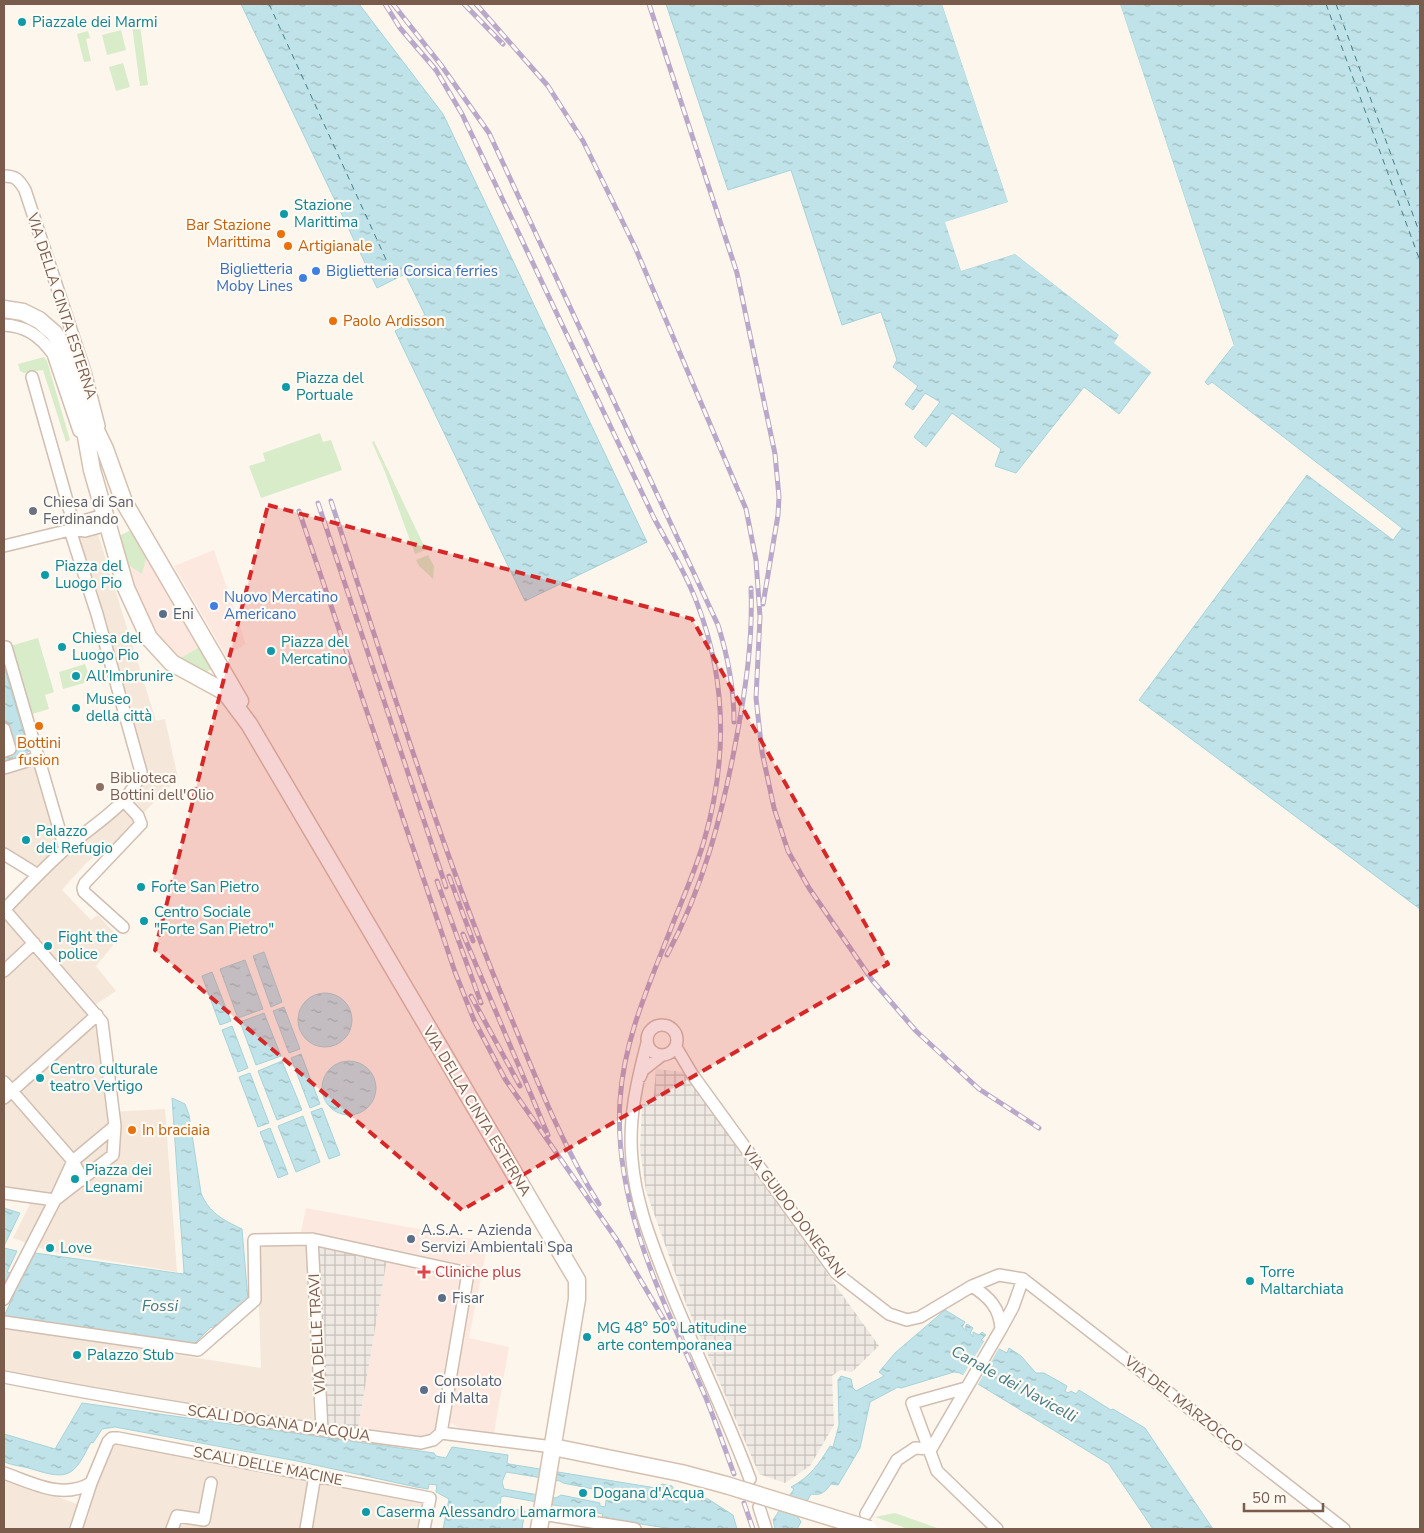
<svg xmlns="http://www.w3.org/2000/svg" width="1424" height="1533" font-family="'Nunito Sans',sans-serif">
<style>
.residential{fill:#f5e8da}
.commercial{fill:#fde8e0}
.industrial{fill:url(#industrial-grid)}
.green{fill:#d8ecc9}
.water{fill:url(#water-ripples);stroke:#a5d3da;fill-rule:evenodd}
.pier{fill:#fdf6ec}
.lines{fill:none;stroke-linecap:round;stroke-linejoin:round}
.ferry{stroke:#437c86;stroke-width:1;stroke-dasharray:6 5;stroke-linecap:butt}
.street-casing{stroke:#d1beb0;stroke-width:14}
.secondary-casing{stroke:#d6c0b0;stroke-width:19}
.street{stroke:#fff;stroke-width:11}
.secondary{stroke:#fff;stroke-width:16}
.rail-casing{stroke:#b9a8c9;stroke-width:5}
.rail{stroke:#fffaf3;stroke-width:3;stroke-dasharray:9;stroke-linecap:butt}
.secondary-bridge-casing{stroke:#d6c0b0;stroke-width:19;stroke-linecap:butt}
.secondary-bridge{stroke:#fff;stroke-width:16}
.marked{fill:#d62828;fill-opacity:0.2;stroke:#d62828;stroke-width:4;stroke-dasharray:10 6;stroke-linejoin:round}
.culture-dot{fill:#0f9aa8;stroke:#fffaf3;stroke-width:2}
.food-dot{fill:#e8710a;stroke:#fffaf3;stroke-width:2}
.shop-dot{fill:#3f7fe0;stroke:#fffaf3;stroke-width:2}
.worship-dot{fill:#6b7280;stroke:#fffaf3;stroke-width:2}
.service-dot{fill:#5c6f8a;stroke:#fffaf3;stroke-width:2}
.education-dot{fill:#8d6e63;stroke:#fffaf3;stroke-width:2}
.health-dot{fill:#e0444e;stroke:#fffaf3;stroke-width:2}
.labels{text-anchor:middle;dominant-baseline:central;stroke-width:4.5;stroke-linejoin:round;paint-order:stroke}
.culture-label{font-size:15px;fill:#0d838f;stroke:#fffaf3;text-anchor:start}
.food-label{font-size:15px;fill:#c56008;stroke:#fffaf3;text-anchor:start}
.shop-label{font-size:15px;fill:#366cbe;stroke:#fffaf3;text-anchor:start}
.street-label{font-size:15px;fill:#7a5c4d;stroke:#fffaf3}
.worship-label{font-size:15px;fill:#5b616d;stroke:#fffaf3;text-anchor:start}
.service-label{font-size:15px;fill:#4e5e75;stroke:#fffaf3;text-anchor:start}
.education-label{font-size:15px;fill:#785e54;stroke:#fffaf3;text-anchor:start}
.health-label{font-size:15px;fill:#be3a42;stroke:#fffaf3;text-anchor:start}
.water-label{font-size:16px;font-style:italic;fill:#437c86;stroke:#fffaf3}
</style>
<defs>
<pattern id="industrial-grid" width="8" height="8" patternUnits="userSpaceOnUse" patternTransform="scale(1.25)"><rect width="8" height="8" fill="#efe9e4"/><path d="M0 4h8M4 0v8" fill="none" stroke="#c7c0bb"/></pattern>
<pattern id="water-ripples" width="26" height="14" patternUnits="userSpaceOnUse" patternTransform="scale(1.25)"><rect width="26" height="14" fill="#bfe3e8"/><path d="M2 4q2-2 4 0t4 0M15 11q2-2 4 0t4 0" fill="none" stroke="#a0bbbe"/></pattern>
</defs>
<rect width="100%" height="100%" fill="#fdf6ec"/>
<!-- residential -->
<path class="residential" d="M97,531l59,190 9,-2 13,59 -63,64 -29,21 -24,27 29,30 7,-5 21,23 -23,28 20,25 -27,18 11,14 10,89 55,-3 12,163 -128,-21 -36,-13 22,-44 -31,-6v-87l13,-12 -13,-14v-161l39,-39 -39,-24v-81l32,-10 28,93 82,-71 -69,-245z
M306,1240l8,185 -310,-53v-45l257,41 -4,-124z
M112,1440l310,59 -5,30h-413v-52l84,31z"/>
<!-- commercial -->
<path class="commercial" d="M146,550l56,95 -24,15 -15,-14 -21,-30 -17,-56z
M214,550l32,94 -20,12 -52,-90z
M306,1208l182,34 -19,96 40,9 -15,86 -35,-5 -12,-7 -20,16 -69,-9 30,-178 -87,-18z"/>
<!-- industrial -->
<path class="industrial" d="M656,1069l27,3 196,274 -27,26 -12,-2 -8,6 2,49 -24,41 -25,17 -26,-9 -73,-170 -40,-113 -6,-41 2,-46h11z
M315,1242l72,17 -29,169 -37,-4z"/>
<!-- green -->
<path class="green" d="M140,25l8,60 -8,1 -8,-60z
M121,30l5,20 -19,5 -5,-20z
M88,31l2,7 -4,1 5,22 -7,1 -7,-28z
M123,63l7,24 -14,4 -7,-24z
M44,357l3,4 23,79 -4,2 -23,-72 -19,3 -4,-2 -2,-7z
M320,433l3,9 8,-2 11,30 -81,28 -12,-32 16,-5 -2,-8z
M374,441l52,109 -11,4 -30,-82 -13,-30z
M131,530l16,25 -5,19 -15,-10 -8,-28z
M428,555l6,11 -1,13 -14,-13 -3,-6z
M38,638l16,54 -9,3 4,14 -20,6 -19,-69z
M201,646l11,22 -5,4 -28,-13z
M85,664l6,17 -28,8 -4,-17z
M895,1513l45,16h9h-41l-33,-12z"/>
<!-- water -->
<path class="water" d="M241,4h118l84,110 204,428 -122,59 -130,-270 30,-16 -20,-41 -28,14z
M666,4h276l66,198 -62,20 15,49 54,-17 105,82 -5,7 36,29 -32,42 -35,-27 -68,86 -21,-7 6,-17 -49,-36 -26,34 -12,-10 26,-35 -15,-9 -12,17 -8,-6 13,-18 -25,-19 4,-7 -16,-48 -39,13 -51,-155 -63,20z
M1120,4h300v905l-281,-209 168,-225 86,65 9,-12 -190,-146 -4,3 -3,-3 29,-37z
M4,666l25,85 -14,11 -11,3v-8l7,-5 -7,-32z
M264,952l18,50 -11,5 -18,-51z
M245,960l18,49 -25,9 -18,-49z
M212,972l19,49 -11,4 -18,-49z
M298 1020a27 27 0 1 1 54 0a27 27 0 1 1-54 0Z
M284,1007l16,42 -11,4 -16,-42z
M264,1013l17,43 -25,9 -16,-43z
M232,1026l16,42 -10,4 -16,-42z
M301,1054l19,50 -10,4 -19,-50z
M282,1061l20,49 -25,10 -19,-49z
M322 1088a27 27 0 1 1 54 0a27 27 0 1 1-54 0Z
M250,1073l19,50 -11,4 -19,-50z
M172,1098l13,6 4,11 12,78c8,20 22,27 41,36l6,71 -33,30 -4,-3 -18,18 -189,-29 11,-23 -11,-5v-40l13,3 -10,21 16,5 12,-24 148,21 1,-2z
M322,1108l18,47 -11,4 -18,-47z
M303,1116l17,46 -24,10 -18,-46z
M270,1128l18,46 -10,4 -18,-46z
M4,1208l16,5 -16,33z
M945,1310l20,12 -3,5 5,4 -2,-4 2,-3 6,4 -3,5 3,4v-5l6,3 3,-3 4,3 -5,5 26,13 2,-5 12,8 15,17h8l23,13 -2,5 3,2 3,-2 5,3 3,-4 32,20 2,-1 32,19 68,101h-60l-44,-65 -149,-91 -6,-1 -53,16 -3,-1 -28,15 -10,46 -22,37 -7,-1c-6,8 -10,12 -20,10l-13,23 3,5 -4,7h-22l-2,-9 21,-31 -3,-2c19,-10 28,-23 39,-41l3,1 6,-22 -1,-45 3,-4 10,3 2,9 3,3 28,-15 -5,-4 16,-19z
M82,1403l352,50 2,3 10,2 6,-11 56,8 -1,8 2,1 147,24 6,-4 10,2 4,6 32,7 25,16 4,14h-64l-71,-11 1,-4 -99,-18 -3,1 -1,10 25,4 -3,18h-79l6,-30 -13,-7 1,-7 -8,-1 -1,5 -12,-2 -119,-26 -182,-34 -13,2 -9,14 -2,-1c-17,34 -22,39 -59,27 -10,-3 -17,-3 -28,-7v-28l51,15zM506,1472l54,9 3,2 40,8 1,-3 4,1 -3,18 -5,-1v-3l-39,-8 -5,3 -52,-9 -2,-7z"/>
<!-- pier -->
<path class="pier" d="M942,4h3l66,198 -2,2 -60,20 13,44 54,-16 105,82 -3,8 36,29 -3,1 -37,-29 5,-8 -104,-81 -54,17 -16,-49 63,-20z
M1118,4h2l114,342 -4,1 1,-2z
M987,1337l-1,3 13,8 -22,38 -15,-9z"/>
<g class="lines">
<!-- ferry -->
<path class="ferry" d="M269,4l126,275
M1326,4l94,257
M1336,4l84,230"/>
<defs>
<path id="street" d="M4,176c12,0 15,4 21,14l60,182 14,54
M4,325c22,1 36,11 49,29l26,77
M32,377l43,152
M75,529l8,-8 21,-6
M4,546l70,-17 11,2 22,-6
M6,647l59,202
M4,729l6,20 -6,2
M4,768l33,-10
M4,854l34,21
M4,909l98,113 13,104 -2,29 -58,45
M4,910c19,-20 39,-41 60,-60 25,-23 66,-44 77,-78l-44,-158 -27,-84
M123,927l-39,-35 -1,-4 2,-5 56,-59 -3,-8 -15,-16
M4,971l30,-28
M647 1040a15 15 0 1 1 30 0a15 15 0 1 1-30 0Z
M647,1043c-10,38 -19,77 -15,116 3,40 17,77 31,113 27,70 61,137 87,207
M676,1047l16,27 144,199 53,41 18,6 13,-3 52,-31 27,-11 24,4 321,250
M640,1077l3,-7 18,-14
M4,1082l69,79 10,19
M4,1098l93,-83
M4,1193l51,7
M312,1239l10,191
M4,1299l51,-99 18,-39 42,-35
M4,1322l194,28 57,-50 -1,-60 58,-1 156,34 -27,160
M1001,1329l12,-22 10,-28
M4,1377c138,27 277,48 417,66l12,-3 8,-7
M966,1388l-54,15 25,68 60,58
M441,1433l112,14
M931,1449l70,-120c-1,-21 -12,-32 -29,-43
M4,1473c29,10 58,27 87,10l17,-41 4,-4h6l312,60 -6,31
M759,1507l7,22
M542,1514l93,15
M866,1514l31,-54 18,-12 16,1
M76,1529l15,-46
M172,1529l5,-13 27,4 7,-37
M306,1529l9,-54"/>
<path id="secondary" d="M4,309l19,3 16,8 15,13 10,15 14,44 14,78 34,118 23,50 23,25 53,29 24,32 328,556v19l-38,230
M89,416l16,33 19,53 116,199
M553,1447l128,26 45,12"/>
</defs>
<!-- street casing -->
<use href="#street" class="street-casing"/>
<!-- secondary casing -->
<use href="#secondary" class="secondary-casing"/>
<!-- street -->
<use href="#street" class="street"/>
<!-- secondary -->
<use href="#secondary" class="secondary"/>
<defs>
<path id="rail" d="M385,4l15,24 36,42 26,44 192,404c15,28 32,55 43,85 30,78 30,159 7,238 -9,31 -23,61 -34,90 -22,56 -46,109 -50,169 -7,106 45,204 86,298 10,25 19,51 28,76
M393,4l48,61 48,68 229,492c10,32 16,63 16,97
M464,4l39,40
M476,4l72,82 35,55 52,106 111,262 10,51 4,57 -4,81 6,54 12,56 14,43 21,37 63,92 44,51 63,58 60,39
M649,4l88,269 38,181 4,43 -1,18 -15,89
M331,501c57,174 110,350 181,519 26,63 51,127 87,184
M318,503l128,384
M299,511l156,461 19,48 31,59 112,161 50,85
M449,876l24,65
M437,881l44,122
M463,934l85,201
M667,955c37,-69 56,-143 70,-220 9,-49 16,-96 14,-147
M471,996l49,90
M744,1503l9,26"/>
</defs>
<!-- rail casing -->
<use href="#rail" class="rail-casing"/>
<!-- rail -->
<use href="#rail" class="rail"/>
<defs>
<path id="secondary-bridge" d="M726,1485l143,44"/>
</defs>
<!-- secondary-bridge casing -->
<use href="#secondary-bridge" class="secondary-bridge-casing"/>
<!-- secondary-bridge -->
<use href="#secondary-bridge" class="secondary-bridge"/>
</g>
<!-- marked area -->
<path class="marked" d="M268,505l424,114 196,345 -426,246 -307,-260z"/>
<!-- markers -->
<g class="culture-dot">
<circle cx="22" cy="22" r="5"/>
<circle cx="284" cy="214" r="5"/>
<circle cx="286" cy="387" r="5"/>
<circle cx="45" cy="575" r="5"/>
<circle cx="62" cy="647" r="5"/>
<circle cx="271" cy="651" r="5"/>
<circle cx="76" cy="676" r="5"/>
<circle cx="76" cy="708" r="5"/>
<circle cx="26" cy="840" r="5"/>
<circle cx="141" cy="887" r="5"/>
<circle cx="144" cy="921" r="5"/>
<circle cx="48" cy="946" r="5"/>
<circle cx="40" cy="1078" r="5"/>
<circle cx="75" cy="1179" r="5"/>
<circle cx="50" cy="1248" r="5"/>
<circle cx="1250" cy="1281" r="5"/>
<circle cx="587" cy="1337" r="5"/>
<circle cx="77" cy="1355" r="5"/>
<circle cx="583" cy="1493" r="5"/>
<circle cx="366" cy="1512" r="5"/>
</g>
<g class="food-dot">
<circle cx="281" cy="234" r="5"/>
<circle cx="288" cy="246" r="5"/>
<circle cx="333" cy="321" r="5"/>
<circle cx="39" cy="726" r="5"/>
<circle cx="132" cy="1130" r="5"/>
</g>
<g class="shop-dot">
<circle cx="316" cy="271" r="5"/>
<circle cx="303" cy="278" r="5"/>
<circle cx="214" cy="606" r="5"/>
</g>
<circle class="worship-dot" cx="33" cy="511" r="5"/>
<g class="service-dot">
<circle cx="163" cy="614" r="5"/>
<circle cx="411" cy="1239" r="5"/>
<circle cx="442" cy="1298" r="5"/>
<circle cx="424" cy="1390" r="5"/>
</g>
<circle class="education-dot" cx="100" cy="787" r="5"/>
<path class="health-dot" d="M421.5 1264.5h5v5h5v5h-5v5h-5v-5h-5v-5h5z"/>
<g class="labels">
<!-- culture labels -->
<g class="culture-label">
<text x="32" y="22">Piazzale dei Marmi</text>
<text x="294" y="205">Stazione<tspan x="294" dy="17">Marittima</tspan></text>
<text x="296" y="378">Piazza del<tspan x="296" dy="17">Portuale</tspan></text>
<text x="55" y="566">Piazza del<tspan x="55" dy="17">Luogo Pio</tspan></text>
<text x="72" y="638">Chiesa del<tspan x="72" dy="17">Luogo Pio</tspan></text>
<text x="281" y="642">Piazza del<tspan x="281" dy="17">Mercatino</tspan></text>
<text x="86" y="676">All’Imbrunire</text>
<text x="86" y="699">Museo<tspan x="86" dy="17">della città</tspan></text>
<text x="36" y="831">Palazzo<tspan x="36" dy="17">del Refugio</tspan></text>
<text x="151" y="887">Forte San Pietro</text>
<text x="154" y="912">Centro Sociale<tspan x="154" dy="17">"Forte San Pietro"</tspan></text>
<text x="58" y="937">Fight the<tspan x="58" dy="17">police</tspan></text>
<text x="50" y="1069">Centro culturale<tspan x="50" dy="17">teatro Vertigo</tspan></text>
<text x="85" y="1170">Piazza dei<tspan x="85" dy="17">Legnami</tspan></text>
<text x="60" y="1248">Love</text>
<text x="1260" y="1272">Torre<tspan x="1260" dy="17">Maltarchiata</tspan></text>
<text x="597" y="1328">MG 48° 50° Latitudine<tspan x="597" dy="17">arte contemporanea</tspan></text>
<text x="87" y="1355">Palazzo Stub</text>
<text x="593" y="1493">Dogana d'Acqua</text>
<text x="376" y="1512">Caserma Alessandro Lamarmora</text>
</g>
<!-- food labels -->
<g class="food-label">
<text x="271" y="225" text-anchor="end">Bar Stazione<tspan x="271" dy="17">Marittima</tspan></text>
<text x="298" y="246">Artigianale</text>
<text x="343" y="321">Paolo Ardisson</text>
<text x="39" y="743" text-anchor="middle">Bottini<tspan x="39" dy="17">fusion</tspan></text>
<text x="142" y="1130">In braciaia</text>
</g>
<!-- shop labels -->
<g class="shop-label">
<text x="293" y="269" text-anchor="end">Biglietteria<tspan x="293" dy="17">Moby Lines</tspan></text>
<text x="326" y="271">Biglietteria Corsica ferries</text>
<text x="224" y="597">Nuovo Mercatino<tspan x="224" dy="17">Americano</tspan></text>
</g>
<!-- street labels -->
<g class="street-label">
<text transform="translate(62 306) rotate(72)">VIA DELLA CINTA ESTERNA</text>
<text transform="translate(477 1111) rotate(59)">VIA DELLA CINTA ESTERNA</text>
<text transform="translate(794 1212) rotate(53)">VIA GUIDO DONEGANI</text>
<text transform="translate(317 1334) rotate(-93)">VIA DELLE TRAVI</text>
<text transform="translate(1184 1404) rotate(38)">VIA DEL MARZOCCO</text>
<text transform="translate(279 1423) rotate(8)">SCALI DOGANA D'ACQUA</text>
<text transform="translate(268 1466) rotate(11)">SCALI DELLE MACINE</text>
</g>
<!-- worship labels -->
<g class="worship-label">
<text x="43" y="502">Chiesa di San<tspan x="43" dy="17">Ferdinando</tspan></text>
</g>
<!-- service labels -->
<g class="service-label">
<text x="173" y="614">Eni</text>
<text x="421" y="1230">A.S.A. - Azienda<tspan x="421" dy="17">Servizi Ambientali Spa</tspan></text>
<text x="452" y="1298">Fisar</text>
<text x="434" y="1381">Consolato<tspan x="434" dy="17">di Malta</tspan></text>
</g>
<!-- education labels -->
<g class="education-label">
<text x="110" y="778">Biblioteca<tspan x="110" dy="17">Bottini dell'Olio</tspan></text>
</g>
<!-- health labels -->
<g class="health-label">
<text x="435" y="1272">Cliniche plus</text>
</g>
<!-- water labels -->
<g class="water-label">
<text x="160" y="1306">Fossi</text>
<text transform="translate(1014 1384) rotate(29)">Canale dei Navicelli</text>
</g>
</g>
<!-- border -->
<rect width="1424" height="1533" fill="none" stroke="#7a5c4d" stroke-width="10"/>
<!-- scale -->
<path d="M1244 1503v8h79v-8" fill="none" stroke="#7a5c4d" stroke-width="2.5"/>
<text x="1252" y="1503" font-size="15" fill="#7a5c4d" stroke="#fffaf3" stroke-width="4" paint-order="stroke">50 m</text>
</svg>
